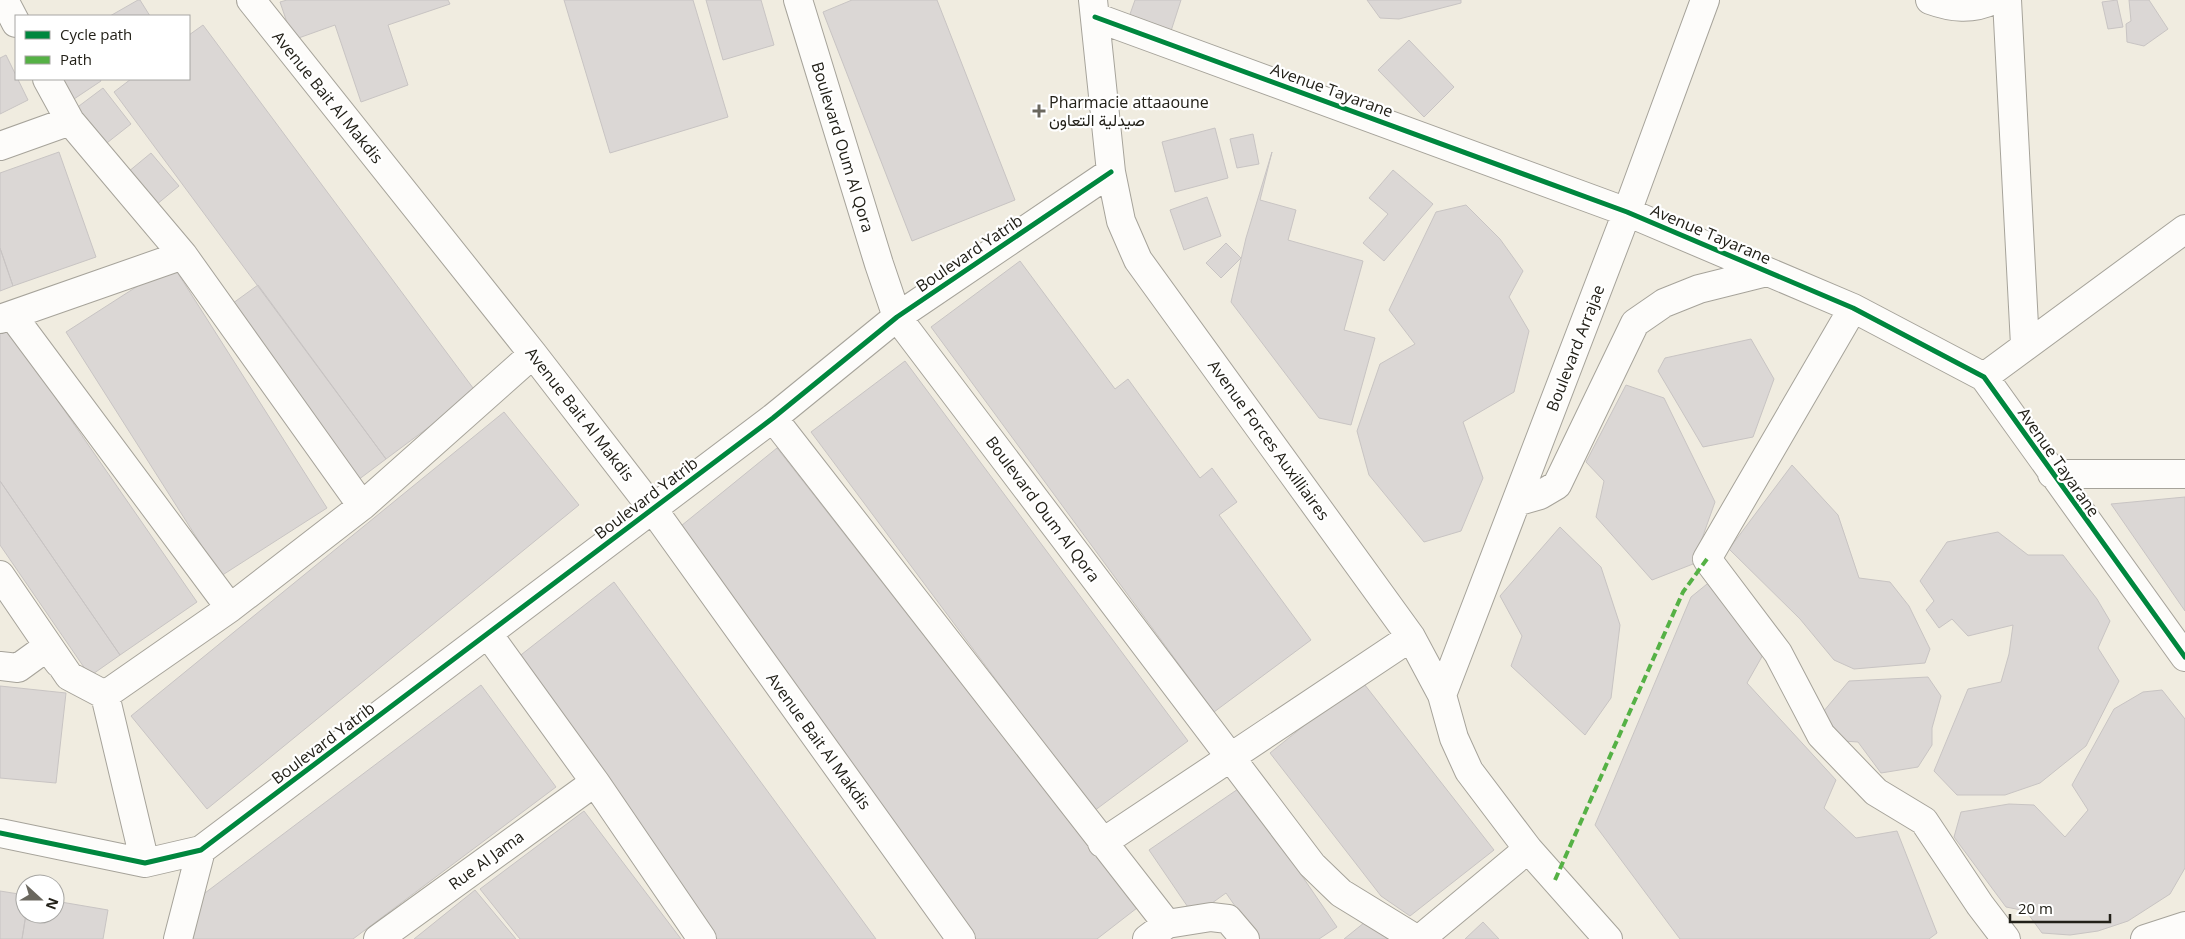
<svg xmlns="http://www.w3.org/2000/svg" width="2185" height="939" font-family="'Open Sans',Vazirmatn,sans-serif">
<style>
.building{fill:#dbd7d5;stroke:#c8c4c3}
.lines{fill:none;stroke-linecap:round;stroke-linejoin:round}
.minor-casing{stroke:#a6a39a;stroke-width:30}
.minor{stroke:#fdfcfa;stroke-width:28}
.quiet{stroke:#55b145;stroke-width:4;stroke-dasharray:8 4;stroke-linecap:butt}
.cycleway-casing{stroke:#fff;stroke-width:8}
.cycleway{stroke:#00873e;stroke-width:5}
.poi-dot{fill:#6a675e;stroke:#fff;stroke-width:2}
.labels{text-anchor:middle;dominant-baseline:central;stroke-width:4.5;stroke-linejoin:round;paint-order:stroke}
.street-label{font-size:16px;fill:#222018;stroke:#fff}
.poi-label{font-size:16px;fill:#222018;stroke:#fff;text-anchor:start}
</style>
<rect width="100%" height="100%" fill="#f0ece0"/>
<!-- building -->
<path class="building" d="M138,0h2l10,16h-40z
M287,0h161l2,4 -62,21 20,60 -47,17 -26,-77 -42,15 -13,-38z
M564,0h129l35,117 -118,36z
M706,0h55l13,45 -51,15z
M852,0h85l78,200 -103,41 -89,-229z
M1135,0h46l-10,31 -42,-14z
M1367,0h94v3l-62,16 -19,-1z
M2117,0l6,27 -15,2 -6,-27z
M2129,0h20l19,29 -24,17 -17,-4 -1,-18 5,-3z
M203,25l273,367 -90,67 -272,-367 17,-13h58v-44z
M1409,40l45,47 -30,30 -46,-47z
M6,55l22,45 -28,14v-56z
M60,79h40l1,2 -27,18z
M103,88l28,36 -28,22 -28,-37z
M1215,128l13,50 -53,14 -13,-50z
M1253,134l6,30 -22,4 -7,-29z
M59,152l37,105 -83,29 -13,-38v-75z
M1272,152l-12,48 36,10 -8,30 75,21 -19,69 31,8 -24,87 -32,-7 -88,-116 15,-64z
M151,153l28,33 -23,19 -28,-33z
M1393,170l40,34 -49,57 -21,-18 25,-29 -19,-16z
M1207,197l14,39 -37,14 -14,-40z
M1466,205l34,34 23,32 -14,26 20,34 -15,61 -51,30 20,56 -22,53 -37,11 -55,-67 -12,-44 23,-67 35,-20 -26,-34 47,-98z
M1226,243l15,15 -20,20 -15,-15z
M0,248l13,38 -13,5z
M1020,261l95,128 13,-10 72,99 12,-10 25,34 -18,13 92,125 -97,72 -283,-385z
M172,264l155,244 -106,68 -155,-244z
M258,285l128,174 -28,21 -129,-174z
M4,323l193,279 -77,53 -120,-174v-155z
M1751,339l23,40 -21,58 -50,10 -45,-76 7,-13z
M905,361l283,380 -94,70 -283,-379z
M1626,385l38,13 51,104 -22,62 -41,16 -56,-63 8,-36 -18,-19z
M504,412l75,93 -372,304 -76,-93z
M777,448l360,460 -40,31h-122l-299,-409z
M1792,465l46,50 21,63 31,4 19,24 21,43 -5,14 -71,6 -20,-9 -34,-41 -71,-70z
M0,481l120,174 -30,21 -90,-131z
M2185,497v114l-74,-107z
M1560,527l41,40 19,58 -9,73 -26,37 -74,-69 11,-30 -22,-40z
M1998,532l30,23h35l34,44 13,22 -12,27 21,33 -33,65 -46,37 -35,12h-48l-23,-24 34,-82 33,-7 8,-28 4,-29 -45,11 -16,-17 -13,9 -13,-18 8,-9 -14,-20 27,-39z
M1712,580l52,73 -17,30 89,97 -12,28 32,30 41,-7 40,102 -8,6h-249l-85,-114 96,-228z
M614,582l262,357h-160l-199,-281z
M1928,677l13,19 -9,32v17l-14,22 -37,6 -23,-31 -15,-1 -20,-29 26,-31z
M1361,680l133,170 -84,66 -29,-20 -111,-143z
M481,685l75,102 -203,152h-164l12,-43z
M0,686l66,7 -10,90 -56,-5z
M2162,690l23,29v149l-15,26 -42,27 -30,10 -28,4 -28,-2 -16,-22 -20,-4 -52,-70 7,-25 48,-8 25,1 31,32 23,-27 -16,-25 42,-76 29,-17z
M1241,787l96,140 -18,12h-61l-32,-46 -32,23 -45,-66z
M584,811l97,128h-161l-40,-50z
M475,890l41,49h-102z
M0,891l25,4 1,19 -4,25h-22z
M55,901l53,9 -5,29h-81l4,-25h29z
M1370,918l17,21h-43z
M1483,922l16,17h-34z"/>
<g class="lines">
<defs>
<path id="minor" d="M4,0l12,23
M251,0l282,354 119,154 309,431
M798,0l81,264 18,53 415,548 29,28 75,46
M1093,0l18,172 10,49 17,39 273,377 31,58 12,43 15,33 59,78
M1930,0c22,8 42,10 63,0
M2007,0l18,345
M1095,17l532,195 226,96 131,69 201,280
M47,79l23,42 113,134 179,251
M0,146l70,-25
M1853,308l-146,251 71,94 43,82 55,57 48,29 56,84 26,34
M12,315l218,293
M0,319l183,-64
M1984,377l201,-148
M773,418l394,506
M2052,474h133
M1516,502l24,-7 17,-10 78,-162 29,-20 35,-14 68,-17
M0,575l69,101 36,19 40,168
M488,634l107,148 107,157
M0,666l18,2 29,-21 12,16
M105,695l125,-87 132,-102 171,-152
M1442,695l185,-483 78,-212
M0,833l145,30 56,-13 572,-432 124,-101 214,-145
M1102,843l309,-206
M178,939l23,-89
M378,939l217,-157
M1147,939l20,-15 44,-7 17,2 17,20
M1420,939l108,-90 80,90
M2145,939l40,-13"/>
</defs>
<!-- minor casing -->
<use href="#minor" class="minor-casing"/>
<!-- minor -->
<use href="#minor" class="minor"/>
<!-- quiet -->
<path class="quiet" d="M1555,880l128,-288 24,-33"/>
<defs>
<path id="cycleway" d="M1095,17l532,195 226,96 131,69 201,280
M0,833l145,30 56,-13 572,-432 124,-101 214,-145"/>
</defs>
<!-- cycleway casing -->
<use href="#cycleway" class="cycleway-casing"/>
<!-- cycleway -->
<use href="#cycleway" class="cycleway"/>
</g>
<!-- markers -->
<path class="poi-dot" d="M1036.5 103.5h5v5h5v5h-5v5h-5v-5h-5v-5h5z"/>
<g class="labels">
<!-- street labels -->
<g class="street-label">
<text transform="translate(1332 90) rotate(20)">Avenue Tayarane</text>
<text transform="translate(328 97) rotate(51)">Avenue Bait Al Makdis</text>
<text transform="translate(843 147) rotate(73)">Boulevard Oum Al Qora</text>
<text transform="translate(1711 234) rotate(23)">Avenue Tayarane</text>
<text transform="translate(969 253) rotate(-34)">Boulevard Yatrib</text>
<text transform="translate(1575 348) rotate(-69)">Boulevard Arrajae</text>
<text transform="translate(580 414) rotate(52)">Avenue Bait Al Makdis</text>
<text transform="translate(1269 440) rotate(54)">Avenue Forces Auxilliaires</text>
<text transform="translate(2059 462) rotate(55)">Avenue Tayarane</text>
<text transform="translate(646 498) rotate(-37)">Boulevard Yatrib</text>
<text transform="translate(1043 509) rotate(53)">Boulevard Oum Al Qora</text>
<text transform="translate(819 741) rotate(54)">Avenue Bait Al Makdis</text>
<text transform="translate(323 743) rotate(-37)">Boulevard Yatrib</text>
<text transform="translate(486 860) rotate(-36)">Rue Al Jama</text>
</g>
<!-- poi labels -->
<g class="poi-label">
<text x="1049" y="102">Pharmacie attaaoune<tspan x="1049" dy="18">صيدلية التعاون</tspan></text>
</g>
</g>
<!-- legend -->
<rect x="15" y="15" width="175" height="65" fill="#ffffff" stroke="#a7a6a3"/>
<rect x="25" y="31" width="25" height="8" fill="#00873e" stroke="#a7a6a3"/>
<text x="60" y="40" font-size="15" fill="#222018">Cycle path</text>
<rect x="25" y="56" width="25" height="8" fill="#55b145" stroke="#a7a6a3"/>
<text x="60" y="65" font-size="15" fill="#222018">Path</text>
<!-- north arrow -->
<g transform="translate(40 899) rotate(111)"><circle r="24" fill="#ffffff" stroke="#a7a6a3"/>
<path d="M0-4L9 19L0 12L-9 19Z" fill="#6a675e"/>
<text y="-8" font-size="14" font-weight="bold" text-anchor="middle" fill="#222018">N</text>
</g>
<!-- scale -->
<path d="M2010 914v8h100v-8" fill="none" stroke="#222018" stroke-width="2.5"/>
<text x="2018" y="914" font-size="15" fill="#222018" stroke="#ffffff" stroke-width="4" paint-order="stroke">20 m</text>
</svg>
